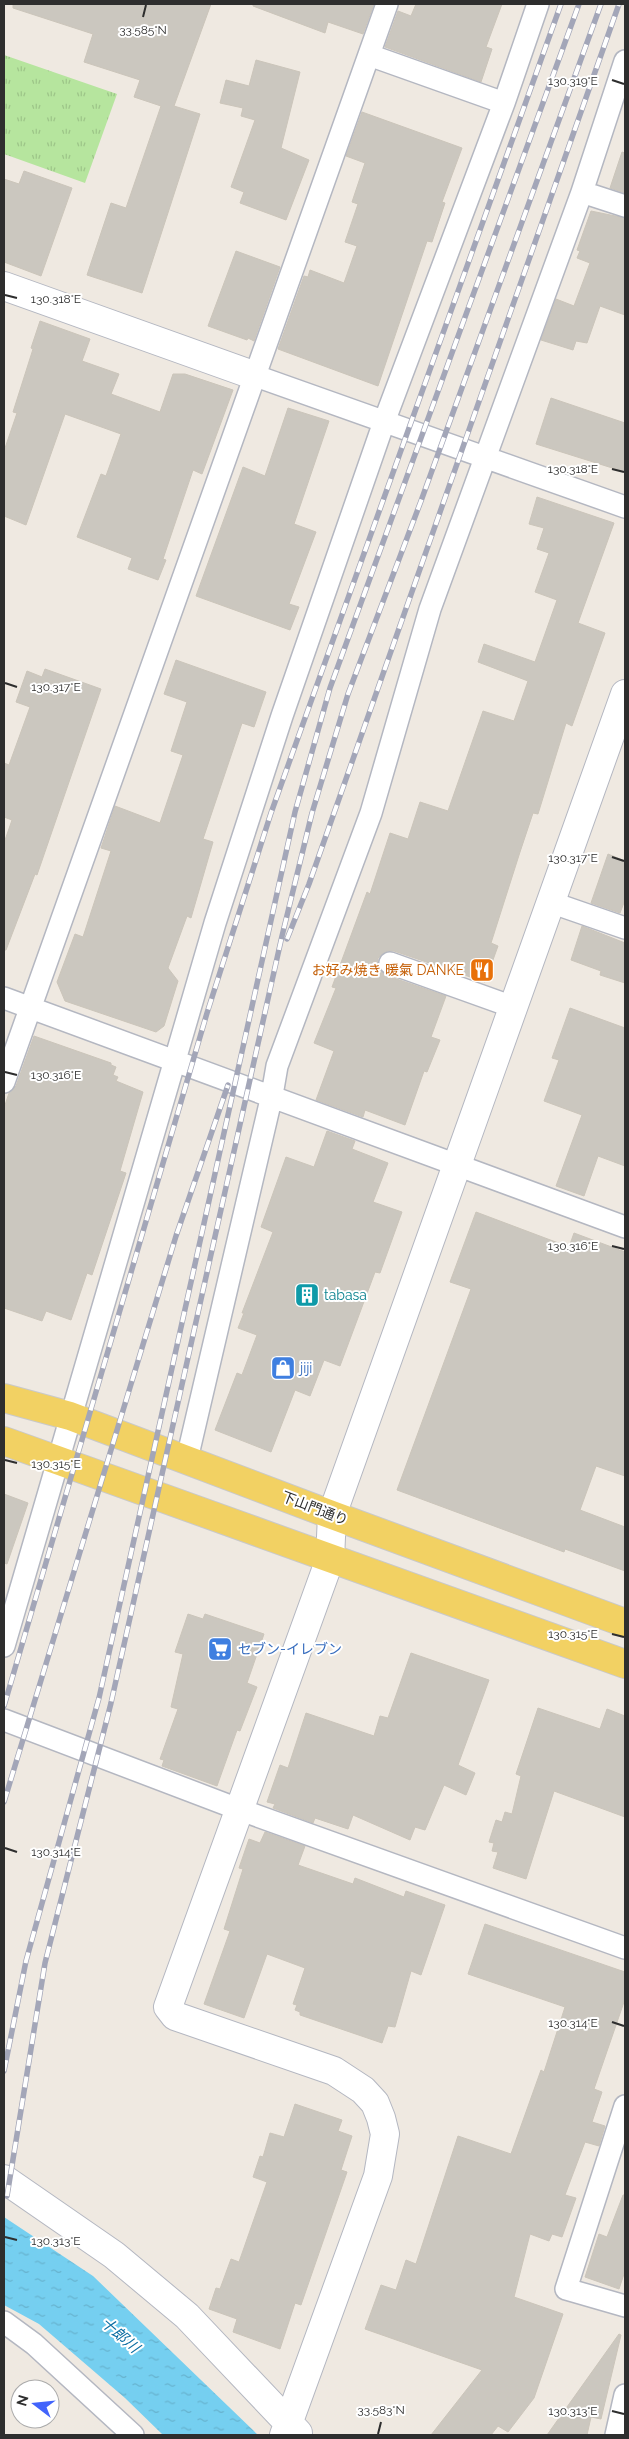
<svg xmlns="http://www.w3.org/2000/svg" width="629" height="2439" font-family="Raleway,'Noto Sans JP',sans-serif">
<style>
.park{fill:url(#park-tufts)}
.water{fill:url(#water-ripples)}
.building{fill:#cbc7bf;stroke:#cbc5ba}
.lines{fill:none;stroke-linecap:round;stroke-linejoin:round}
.street-casing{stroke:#b4b7c1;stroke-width:24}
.secondary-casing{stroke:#b4b7c1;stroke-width:30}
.primary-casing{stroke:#c9c9c9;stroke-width:30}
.street{stroke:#fff;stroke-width:21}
.secondary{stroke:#fff;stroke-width:28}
.primary{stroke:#f2d163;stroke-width:28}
.rail-casing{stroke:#a3a6b8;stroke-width:5.5}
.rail{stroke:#fff;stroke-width:4;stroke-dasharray:11;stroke-linecap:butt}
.ticks{fill:none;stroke:#2e2e2e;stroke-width:2}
.labels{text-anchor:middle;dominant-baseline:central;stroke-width:4;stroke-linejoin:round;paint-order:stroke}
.food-label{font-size:14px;fill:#c56008;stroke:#fff;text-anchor:end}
.culture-label{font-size:14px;fill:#0d838f;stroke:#fff;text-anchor:start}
.shop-label{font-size:14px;fill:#366cbe;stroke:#fff;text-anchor:start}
.street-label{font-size:14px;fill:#2e2e2e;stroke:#fff}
.water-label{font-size:15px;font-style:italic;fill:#0d6fa3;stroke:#fff}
.ticks-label{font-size:12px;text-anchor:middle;fill:#2e2e2e;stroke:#fff;stroke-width:4;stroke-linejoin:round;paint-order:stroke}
</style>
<defs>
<pattern id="park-tufts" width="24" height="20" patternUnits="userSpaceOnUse" patternTransform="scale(1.25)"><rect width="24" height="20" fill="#b6e59e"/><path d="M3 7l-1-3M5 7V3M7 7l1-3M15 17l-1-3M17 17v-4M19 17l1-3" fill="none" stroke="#9dc588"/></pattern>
<pattern id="water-ripples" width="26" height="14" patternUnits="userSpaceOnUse" patternTransform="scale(1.25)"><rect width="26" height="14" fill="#75cff0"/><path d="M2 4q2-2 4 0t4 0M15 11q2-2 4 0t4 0" fill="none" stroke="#66b2ce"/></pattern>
</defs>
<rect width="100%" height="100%" fill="#efe9e1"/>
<!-- park -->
<path class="park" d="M4,55l113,39 -32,89 -81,-29z"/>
<!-- water -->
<path class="water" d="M4,2217l89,59 165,159h-95l-38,-37 -86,-74 -35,-19z"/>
<!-- building -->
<path class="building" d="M13,4h198l-37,102 26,8 -58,179 -55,-18 24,-72 15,5 35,-102 -27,-9 6,-17 -56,-18 9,-28 -80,-26z
M253,4h121l-11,30 -35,-12 -3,11 -72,-27z
M416,4h86l-16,43 6,2 -11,33 -96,-35 13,-36 13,5z
M256,60l44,12 -19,76 28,12 -23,60 -46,-17 4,-11 -13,-5 24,-67 -14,-4 2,-8 -23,-5 6,-23 23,6z
M362,112l100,36 -20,54 3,1 -13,39 -5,-1 -49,145 -100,-37 26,-73 4,1 2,-7 34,13 13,-37 -12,-4 13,-38 -6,-2 13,-39 -19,-7z
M622,152l3,1v40l-15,-5z
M24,171l48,17 -31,88 -37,-14v-83l15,5z
M591,211l34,7v97l-25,-9 -13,37 -11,-2 -3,9 -32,-10 15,-41 18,7 16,-43 -13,-5 3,-7 -3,-1z
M236,251l44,16 -26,74 -6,-3 -1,2 -39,-14z
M40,321l50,18 -8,22 37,13 -8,20 49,18 13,-38h12l48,16 -31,84 -9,-4 -30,89 3,1 -8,20 -30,-11 4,-11 -55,-21 24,-63 5,2 15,-42 -56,-20 -39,111 -22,-9v-65l13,-38 -4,-1 20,-63 -2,-1z
M551,398l74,25v49l-89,-28z
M288,408l41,13 -35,103 22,8 -27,72 10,3 -9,23 -94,-34 47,-129 22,9z
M537,497l77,26 -36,100 27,10 -33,93 -6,-3 -28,91 -5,-1 -13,39 -29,91 7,3 -13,36 -91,-31h-7l-9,7v8l7,9 61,21 -15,41 9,3 -13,32 -3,-1 -19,54 -40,-15 -2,7 -47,-17 18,-49 -20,-8 22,-55 -4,-1 35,-95 3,2 20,-61 18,6 12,-37 28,9 35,-100 31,10 14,-40 -50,-19 6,-18 51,18 22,-62 -22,-8 14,-39 -12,-4 7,-21 -15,-4z
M176,660l90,32 -12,35 -12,-4 -39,116 10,3 -22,76 -4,-2 -19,52 10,13 -14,45 -8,6 -91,-31 -8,-19 18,-48 8,3 28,-86 -10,-3 14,-42 45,17 23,-68 -12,-4 16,-49 -23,-8z
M45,669l56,20 -64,186 -2,-1 -29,76h-2v-107l8,-23 -8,-3v-54l5,2 21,-58 -14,-5 11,-31 15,6z
M608,854l17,7v39l-5,13 -29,-10z
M582,926l43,17v40l-25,-8 1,-4 -30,-11z
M570,1008l55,20v138l-27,-10 -14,40 -28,-10 26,-71 -38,-14 15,-41 -7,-2z
M34,1036l77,27v2l5,2 -3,8 5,2 -2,4 27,11 -23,79 6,2 -34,102 -5,-2 -16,47 -25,-9 -4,10 -38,-13v-200l5,-15 7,-7z
M327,1131l28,10 -3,8 36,14 -15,39 29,10 -22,61 -5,-1 -35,94 -16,-6 -14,36 -15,-6 -24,62 -56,-22 22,-57 5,2 15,-40 -19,-7 6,-15h-2l31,-81 -12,-5 25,-70 28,10z
M476,1212l93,35 5,-14 51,19v224l-29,-10 -16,44 45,17v44l-60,-22 -1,3 -167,-62 74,-201 -21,-7z
M4,1494l24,9 -21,61 -3,-1z
M188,1614l15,5 2,-5 59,20 -17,49 10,4 -17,44 -3,-1 -20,56 -55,-20 2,-6 -4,-1 18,-50 -7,-2 12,-53 -8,-2z
M411,1653l78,27 -31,85 17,8 -9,22 -22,-10 -19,45 -10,-3 -5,13 -57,-25 -5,14 -33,-11 -2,5 -40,-15 2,-4 -8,-2 13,-37 8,3 18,-55 68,23 6,-20 8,2z
M538,1708l62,21 7,-20 18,7v101l-71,-26 -28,88 -33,-11 5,-16 -6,-1 2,-8 -5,-1 7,-22 6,2 3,-10 7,2 9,-38 -5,-2z
M265,1832l40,14 -7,19 55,19 2,-6 49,19 2,-6 39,14 -24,70 -10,-4 -16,56 -7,-1 -6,17 -82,-28v-3l-5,-2 2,-5 -4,-1 12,-36 -38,-14 -23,64 -40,-14 26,-73 -6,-2 19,-60 -4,-1 10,-29 11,4z
M485,1924l140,48v27l-31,90 8,3 -10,30 13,4 -6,20 -14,-4 -20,53 11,3 -14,39 -10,-3 -3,7 -19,-7 -16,63 49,17 -29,84 -26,34 -10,-6 -7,9h-60l51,-65 -117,-41 16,-44 15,5 10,-30 10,4 42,-128 53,18 30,-84 3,2 21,-65 -97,-33z
M295,2104l47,16 -4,11 14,5 -11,34 6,2 -46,133 -6,-2 -15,46 -47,-17 4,-13 -28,-10 7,-21 4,1 11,-30 8,3 28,-80 -14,-5 7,-21 3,1 7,-24 14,4z
M623,2195h2v76l-6,18 -34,-12 14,-43 8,3z
M619,2334l2,1 -20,84 -10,-2 -4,18h-40z"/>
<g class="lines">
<defs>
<path id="street" d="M369,55l135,48
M582,192l43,14
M253,375l372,132
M550,902l75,26
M390,963l123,44
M4,998l621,229
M4,1082l383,-1078
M187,1459l85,-364 5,-29 94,-253 59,-204 152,-417 43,-131
M4,1646l211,-723 67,-207 102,-294 120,-319 34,-99
M4,1720l234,89 387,139
M625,2106l-59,183 59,17
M4,2322l30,22 99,91
M616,2435l9,-40"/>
<path id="secondary" d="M4,286l249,89
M4,2179l110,76 73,61 111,117
M284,2435l94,-259 7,-42 -4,-16 -6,-15 -12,-13 -29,-19 -159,-55 -7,-9 162,-448 2,-44 293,-821"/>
<path id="primary" d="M4,1398l66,18 262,99 293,108
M4,1441l621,223"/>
</defs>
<!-- street casing -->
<use href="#street" class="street-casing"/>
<!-- secondary casing -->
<use href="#secondary" class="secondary-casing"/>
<!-- primary casing -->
<use href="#primary" class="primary-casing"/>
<!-- street -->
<use href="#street" class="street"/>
<!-- secondary -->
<use href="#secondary" class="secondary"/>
<!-- primary -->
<use href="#primary" class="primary"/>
<defs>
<path id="rail" d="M287,939l22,-55 310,-880
M4,1706l203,-693 64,-200 290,-809
M4,1802l172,-566 52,-151
M4,2071l22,-110 73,-263 196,-886 35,-124 249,-684
M7,2196l38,-233 66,-260 171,-767 30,-123 36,-119 73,-193 180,-497"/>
</defs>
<!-- rail casing -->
<use href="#rail" class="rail-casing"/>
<!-- rail -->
<use href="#rail" class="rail"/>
</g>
<!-- ticks -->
<path class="ticks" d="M143,17l3,-12M612,80l12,4M5,295l12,3M612,469l12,3M5,683l12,4M612,857l12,4M5,1072l12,3M612,1246l12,3M5,1460l12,3M612,1634l12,3M5,1848l12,4M612,2022l12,4M5,2237l12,3M612,2411l12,3M378,2434l3,-12"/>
<!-- icons -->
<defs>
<symbol id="restaurant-square" viewBox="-11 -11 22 22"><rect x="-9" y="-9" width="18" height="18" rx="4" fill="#e8710a" stroke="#fff"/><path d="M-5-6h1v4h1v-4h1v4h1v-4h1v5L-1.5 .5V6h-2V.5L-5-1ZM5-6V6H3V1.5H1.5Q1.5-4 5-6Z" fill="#fff"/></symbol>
<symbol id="building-square" viewBox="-11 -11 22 22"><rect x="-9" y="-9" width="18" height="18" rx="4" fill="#0f9aa8" stroke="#fff"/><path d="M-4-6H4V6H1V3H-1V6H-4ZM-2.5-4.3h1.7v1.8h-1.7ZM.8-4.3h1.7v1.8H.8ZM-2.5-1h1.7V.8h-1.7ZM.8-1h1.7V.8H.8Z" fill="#fff"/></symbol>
<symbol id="shop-square" viewBox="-11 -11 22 22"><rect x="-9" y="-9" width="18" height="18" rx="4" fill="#3f7fe0" stroke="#fff"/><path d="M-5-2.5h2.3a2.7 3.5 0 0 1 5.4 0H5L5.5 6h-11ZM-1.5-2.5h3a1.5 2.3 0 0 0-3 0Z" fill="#fff"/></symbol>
<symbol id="supermarket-square" viewBox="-11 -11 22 22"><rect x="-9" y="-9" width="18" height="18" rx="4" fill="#3f7fe0" stroke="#fff"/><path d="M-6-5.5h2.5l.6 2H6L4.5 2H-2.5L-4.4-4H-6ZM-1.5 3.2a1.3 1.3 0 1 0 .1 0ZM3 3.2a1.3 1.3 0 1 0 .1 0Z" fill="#fff"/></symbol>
</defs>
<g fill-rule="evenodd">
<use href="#restaurant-square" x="468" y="956" width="28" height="28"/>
<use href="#building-square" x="293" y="1281" width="28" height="28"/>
<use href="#shop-square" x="269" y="1354" width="28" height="28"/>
<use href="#supermarket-square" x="206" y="1635" width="28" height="28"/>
</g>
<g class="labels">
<!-- food labels -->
<g class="food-label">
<text x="464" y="970">お好み焼き 暖氣 DANKE</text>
</g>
<!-- culture labels -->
<g class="culture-label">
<text x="324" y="1295">tabasa</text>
</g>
<!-- shop labels -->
<g class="shop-label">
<text x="300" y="1368">jiji</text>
<text x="238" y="1649">セブン-イレブン</text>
</g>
<!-- street labels -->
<g class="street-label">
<text transform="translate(315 1508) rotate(21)">下山門通り</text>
</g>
<!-- water labels -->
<g class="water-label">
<text transform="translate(120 2335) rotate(41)">十郎川</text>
</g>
</g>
<g class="ticks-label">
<text x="143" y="34">33.585°N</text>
<text x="573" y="85">130.319°E</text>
<text x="56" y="303">130.318°E</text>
<text x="573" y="473">130.318°E</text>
<text x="56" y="691">130.317°E</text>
<text x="573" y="862">130.317°E</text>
<text x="56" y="1079">130.316°E</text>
<text x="573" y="1250">130.316°E</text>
<text x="56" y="1468">130.315°E</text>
<text x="573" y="1638">130.315°E</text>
<text x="56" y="1856">130.314°E</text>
<text x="573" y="2027">130.314°E</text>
<text x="56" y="2245">130.313°E</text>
<text x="381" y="2414">33.583°N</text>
<text x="573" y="2415">130.313°E</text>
</g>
<!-- border -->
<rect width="629" height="2439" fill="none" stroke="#2e2e2e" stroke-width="10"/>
<!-- north arrow -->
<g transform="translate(35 2404) rotate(286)"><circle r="24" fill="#ffffff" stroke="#ababab"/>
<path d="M0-4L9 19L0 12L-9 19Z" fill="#4264fb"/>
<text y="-8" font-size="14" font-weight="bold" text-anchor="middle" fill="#2e2e2e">N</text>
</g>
</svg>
